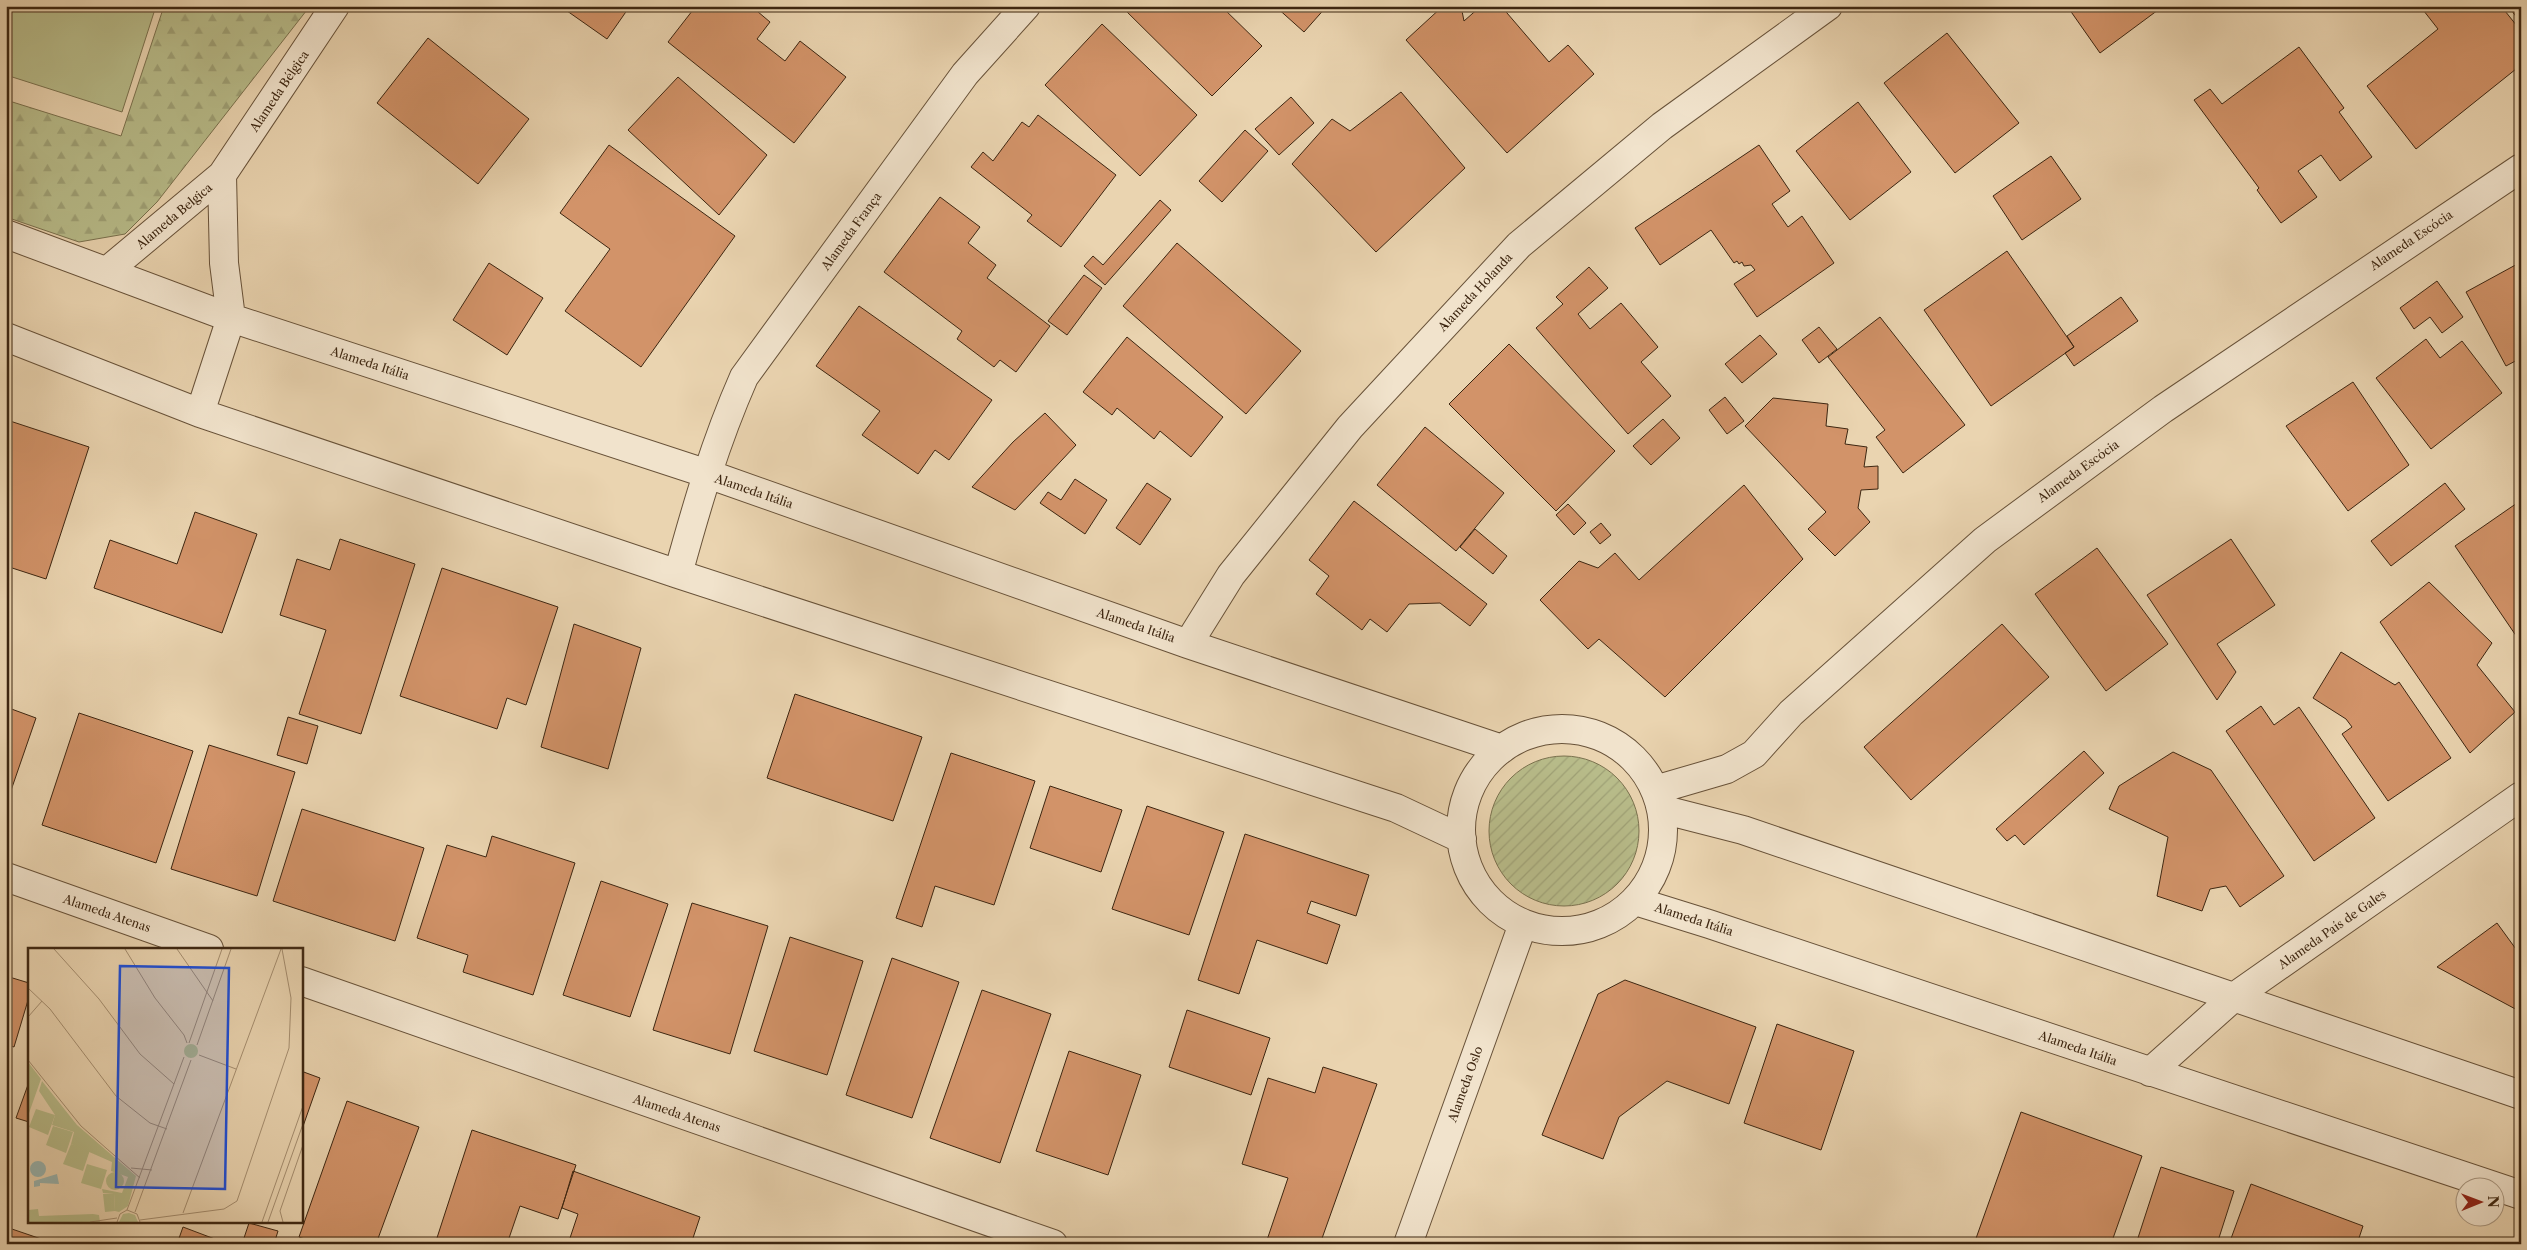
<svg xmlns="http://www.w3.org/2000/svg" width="2527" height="1250" font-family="'Libre Caslon Text',serif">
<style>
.grass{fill:#b8bc8a;stroke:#7a714e}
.forest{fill:url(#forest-firs);stroke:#7a714e}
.garden{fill:url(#garden-furrows);stroke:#7a714e}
.building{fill:#d29369;stroke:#3d2611}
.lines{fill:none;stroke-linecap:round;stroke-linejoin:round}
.minor-casing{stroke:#685239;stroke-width:30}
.minor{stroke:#f1e3cc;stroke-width:28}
.labels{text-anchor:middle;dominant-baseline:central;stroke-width:5;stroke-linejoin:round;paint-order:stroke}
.street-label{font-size:12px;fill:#3d2611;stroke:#f1e3cc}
.inset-road{fill:none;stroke:#a58e70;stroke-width:1}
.view{fill:#1d4ed8;fill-opacity:0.15;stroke:#1d4ed8;stroke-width:2.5}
.inset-edge{fill:none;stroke:#3d2611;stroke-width:2.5}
</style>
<defs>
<pattern id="forest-firs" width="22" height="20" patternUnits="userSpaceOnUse" patternTransform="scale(1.25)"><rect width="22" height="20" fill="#b8bc8a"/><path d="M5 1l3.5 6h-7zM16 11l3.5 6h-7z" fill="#9fa176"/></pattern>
<pattern id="garden-furrows" width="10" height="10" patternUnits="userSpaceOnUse" patternTransform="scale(1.25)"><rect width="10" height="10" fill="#b8bc8a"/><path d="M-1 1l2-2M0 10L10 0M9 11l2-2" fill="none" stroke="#9fa176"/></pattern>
</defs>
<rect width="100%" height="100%" fill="#ead4b0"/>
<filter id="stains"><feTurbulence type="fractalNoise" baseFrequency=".004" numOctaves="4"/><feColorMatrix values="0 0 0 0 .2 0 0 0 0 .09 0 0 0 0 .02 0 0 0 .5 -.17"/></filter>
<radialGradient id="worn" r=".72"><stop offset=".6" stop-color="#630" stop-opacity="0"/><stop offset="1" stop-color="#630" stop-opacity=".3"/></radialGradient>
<!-- grass -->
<path class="grass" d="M6,6h150l-34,106 -116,-37z"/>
<!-- forest -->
<path class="forest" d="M164,6h146l-153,196 -32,32 -46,8 -73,-25v-117l115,36z"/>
<!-- garden -->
<path class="garden" d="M1489 831a75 75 0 1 1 150 0a75 75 0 1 1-150 0Z"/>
<!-- building -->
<path class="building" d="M560,6h70l-23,33z
M696,6h55l19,16 -13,17 28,22 15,-20 46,36 -52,66 -126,-101z
M1121,6h100l41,40 -50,50z
M1275,6h52l-23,26z
M1443,6h18l3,15 17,-15h20l48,56 19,-17 26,29 -87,79 -101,-113z
M2067,6h88l3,4 -58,43z
M2420,6h81l20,25v34l-105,84 -49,-63 71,-57z
M2508,6h13v17z
M1102,24l95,91 -57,61 -95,-91z
M1947,33l72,90 -64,50 -71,-90z
M428,38l101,81 -51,65 -101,-81z
M2299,47l45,61 -5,4 33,45 -32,24 -19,-26 -23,16 19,26 -36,26 -24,-33 2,-2 -65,-88 16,-11 12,15z
M678,77l89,78 -48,60 -91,-85z
M1401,92l64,76 -89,84 -84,-88 40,-45 18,12z
M1291,97l23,26 -35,32 -24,-26z
M1858,102l53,70 -61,48 -54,-69z
M1038,115l78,60 -55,72 -34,-26 5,-6 -61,-48 12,-15 10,9 29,-39 7,5z
M1245,130l23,21 -46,51 -23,-21z
M609,145l126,91 -94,131 -76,-56 45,-62 -50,-36z
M1759,145l31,46 -18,13 16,23 14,-11 32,47 -77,54 -23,-33 21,-14 -4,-5 -7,1 -2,-4 -3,2 -2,-3 -3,2 -23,-33 -51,35 -25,-37z
M2051,156l30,43 -59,41 -29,-44z
M940,197l40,30 -12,16 28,22 -9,13 63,48 -34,46 -16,-12 -6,7 -37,-28 5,-8 -78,-59z
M1160,200l11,10 -66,75 -21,-19 9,-10 10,9z
M1177,243l124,108 -55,63 -123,-108z
M2007,251l67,96 -83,59 -67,-96z
M2521,262v96l-15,8 -40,-74z
M489,263l54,35 -36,57 -54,-35z
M1589,267l19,21 -30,26 12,15 31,-26 37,44 -17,15 30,34 -43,38 -92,-106 27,-24 -7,-7z
M1084,275l18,13 -35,47 -19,-14z
M2437,281l26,36 -21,16 -12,-16 -16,12 -14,-21z
M2121,297l17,24 -64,45 -9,-13 9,-6 -7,-11z
M859,306l133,94 -43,60 -14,-10 -17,24 -56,-39 18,-24 -64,-45z
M1880,317l85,108 -62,48 -27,-36 9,-7 -57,-73z
M1819,327l18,22 -18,14 -17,-23z
M1760,335l17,19 -35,29 -17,-19z
M1127,337l96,80 -32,40 -31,-26 -6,8 -37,-31 -5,7 -29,-23z
M2426,339l14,19 22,-17 40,52 -71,56 -55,-71z
M1509,344l106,107 -59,60 -107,-107z
M2353,382l56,83 -61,46 -62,-85z
M1725,397l19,24 -17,13 -18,-24z
M1773,398l55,6 -2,22 22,3 -3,15 22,3 -3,20 14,-1v23l-17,1 -3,18 12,14 -35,34 -27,-27 18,-17 -81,-86z
M1045,413l31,32 -61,65 -43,-23 41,-45z
M1663,419l17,19 -29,27 -18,-19z
M10,421l79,26 -43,132 -40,-13v-133z
M1425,427l79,66 -48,58 -79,-66z
M1075,479l32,21 -22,34 -45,-31 8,-11 13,8z
M1147,483l24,16 -31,46 -24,-17z
M2445,483l20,26 -74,57 -20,-25z
M1744,485l59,74 -138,138 -66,-58 -11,10 -48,-49 39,-39 19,7 17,-15 24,27z
M1354,501l133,103 -17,22 -30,-23 -31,1 -22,28 -17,-13 -8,11 -46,-36 13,-18 -20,-16z
M2520,501h1v142l-66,-97z
M1568,504l18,19 -12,12 -18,-20z
M195,512l62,22 -35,99 -128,-45 16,-48 67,24z
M1601,523l10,12 -11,9 -10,-12z
M1475,529l32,27 -14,18 -33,-27z
M340,539l75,25 -54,170 -62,-20 27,-84 -46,-15 17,-56 33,11z
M2231,539l44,66 -58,39 19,28 -19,28 -70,-105z
M2097,548l71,96 -62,47 -71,-97z
M442,568l116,39 -32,98 -19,-7 -10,31 -97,-33z
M2429,582l63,61 -15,22 38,47 -45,41 -90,-131z
M574,624l67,24 -33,121 -67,-22z
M2002,624l47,53 -138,123 -47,-53z
M2341,652l54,33 4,-3 52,76 -63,43 -46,-67 10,-7 -6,-8 -33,-21z
M795,694l127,43 -29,84 -126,-43z
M2261,706l13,19 25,-18 76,111 -61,43 -88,-130z
M6,707l30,11 -29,84 -1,-1z
M79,713l114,38 -37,112 -114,-38z
M288,717l30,9 -11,38 -30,-9z
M209,745l86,27 -38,124 -86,-27z
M2084,751l20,22 -80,72 -9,-10 -8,6 -11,-12z
M2173,752l38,18 73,106 -44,31 -14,-21 -16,3 -8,22 -45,-15 11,-59 -59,-28 10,-23z
M951,753l84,28 -41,124 -59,-19 -13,41 -26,-9z
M1050,786l72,24 -21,62 -71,-24z
M1147,806l77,26 -35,103 -77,-26z
M302,809l122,39 -29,93 -122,-40z
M1245,834l124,41 -13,41 -45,-15 -4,12 33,12 -13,39 -70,-24 -18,54 -41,-14z
M492,836l83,27 -42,132 -70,-23 5,-17 -51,-17 30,-93 39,12z
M601,881l67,23 -38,113 -67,-22z
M692,903l76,23 -38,128 -77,-24z
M2497,923l24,33v56l-84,-45z
M790,937l73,24 -36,114 -73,-24z
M892,958l67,24 -47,136 -66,-23z
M6,976l23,7v14l-15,50 -8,-3z
M1625,980l131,47 -27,77 -62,-23 -48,36 -16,42 -61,-24 56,-141z
M982,990l69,24 -51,149 -70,-25z
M1187,1010l83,28 -19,57 -82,-28z
M1777,1024l77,27 -33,99 -77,-27z
M1069,1051l72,24 -33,100 -72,-24z
M1323,1067l54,17 -57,160h-40l-13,-4 21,-62 -46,-14 26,-86 47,15z
M301,1071l19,7 -19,54z
M29,1082v40l-13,-4z
M347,1101l72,26 -43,117h-57l-20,-7z
M2021,1112l121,44 -31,88h-137z
M472,1130l104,35 -18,54 -38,-13 -13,38h-72z
M2161,1167l73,24 -17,53h-81z
M573,1171l127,46 -9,27h-123l10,-30 -16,-6z
M2251,1184l112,42 -6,18h-128z
M249,1223l29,8 -4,13h-32z
M6,1227l50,17h-50z
M183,1227l45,17h-51z"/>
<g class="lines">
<defs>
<path id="minor" d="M6,234l225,84 474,155 483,171 314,105
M107,271l115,-96 113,-169
M6,337l194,76 478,161 718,234 66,31
M200,413l31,-95 -7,-55 -2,-88
M678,574c19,-69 37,-131 66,-197l221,-303 61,-68
M1188,644l43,-69 119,-148 169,-182 143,-119 166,-120
M1461 830a101 101 0 1 1 202 0a101 101 0 1 1-202 0Z
M1655,790l72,-21 27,-15 37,-41 194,-173 178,-131 358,-241
M1661,809l82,21 778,265
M6,877l203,72
M1635,901l74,23 812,271
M301,981l752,263
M2150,1072l84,-75 287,-201
M1408,1244l115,-320"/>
</defs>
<!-- minor casing -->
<use href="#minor" class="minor-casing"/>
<!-- minor -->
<use href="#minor" class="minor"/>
</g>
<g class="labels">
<!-- street labels -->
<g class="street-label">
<text transform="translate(279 91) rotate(-56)">Alameda Bélgica</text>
<text transform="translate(174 216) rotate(-40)">Alameda Belgica</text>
<text transform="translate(851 231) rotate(-54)">Alameda França</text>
<text transform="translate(2411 240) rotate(-34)">Alameda Escócia</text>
<text transform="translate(1475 292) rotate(-47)">Alameda Holanda</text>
<text transform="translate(370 363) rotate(18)">Alameda Itália</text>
<text transform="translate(2078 471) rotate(-36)">Alameda Escócia</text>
<text transform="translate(754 491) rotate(19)">Alameda Itália</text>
<text transform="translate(1136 625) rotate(19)">Alameda Itália</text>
<text transform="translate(107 913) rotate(19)">Alameda Atenas</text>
<text transform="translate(1694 919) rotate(18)">Alameda Itália</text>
<text transform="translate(2332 929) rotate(-35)">Alameda País de Gales</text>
<text transform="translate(2078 1048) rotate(19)">Alameda Itália</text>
<text transform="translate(1465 1084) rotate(-70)">Alameda Oslo</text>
<text transform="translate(677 1113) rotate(19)">Alameda Atenas</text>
</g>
</g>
<!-- overview -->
<g transform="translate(28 948)">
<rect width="275" height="275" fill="#ead4b0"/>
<path d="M8,161l19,6 -7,20 -19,-8zM25,178l20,6 -7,21 -20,-8zM43,196l19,6 -7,21 -20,-7zM59,216l20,6 -6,19 -20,-6zM78 233a9 9 0 1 1 18 0a9 9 0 1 1-18 0ZM86,245l1,18 -10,1 -2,-18z" fill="#b8bc8a"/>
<path d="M0,114l13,17 -13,37zM14,133l35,44 59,51 -8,30 -9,6 -4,-1 -1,-18h-11l-1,-4 20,4 6,-16 -17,-6 1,-9 -41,-18 3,-12 -22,-7 3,-10 -16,-24zM10,261l1,7 54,-2 6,1 1,7h-72v-12z" fill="#b8bc8a"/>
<path d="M156 103a7 7 0 1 1 14 0a7 7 0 1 1-14 0ZM101,265l6,2 3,7h-19l4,-8z" fill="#b8bc8a"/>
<path d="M2 221a8 8 0 1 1 16 0a8 8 0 1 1-16 0ZM29,226l2,10 -19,-1v3l-6,1v-6z" fill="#9ab7b3"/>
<path class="inset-road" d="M26,1l45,50 41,55 34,30M97,1l30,49 29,37 3,8M149,1l36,52M0,40l22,21 66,87 34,27 17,6M0,69l14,-16M161,95l33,-94M169,97l34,-96M171,107l37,14M0,112l53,66 59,52M103,220l21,2M99,262l57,-153M107,264l56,-152M155,265l98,-264M112,272l84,-11 13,-8 52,-153 2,-50 -9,-49M62,274l27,-4M89,274l3,-8 7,-4 10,4 3,8M234,274l41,-116M240,274l35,-98M255,274l-3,-11 23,-66"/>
<path class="view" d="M92,18l109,2 -4,221 -109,-2z"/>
<rect width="275" height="275" class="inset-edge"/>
</g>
<!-- margin -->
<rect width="2527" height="1250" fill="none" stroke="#ead4b0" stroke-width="25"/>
<rect x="8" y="8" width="2512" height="1235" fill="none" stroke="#3d2611" stroke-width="2.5"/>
<rect x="12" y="12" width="2502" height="1225" fill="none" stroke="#3d2611"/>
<!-- north arrow -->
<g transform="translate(2480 1202) rotate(89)"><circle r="24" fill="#f1e3cc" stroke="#a99781"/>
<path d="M0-4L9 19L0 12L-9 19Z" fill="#8f2418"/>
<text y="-8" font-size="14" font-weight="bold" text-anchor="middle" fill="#3d2611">N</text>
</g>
<rect width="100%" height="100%" filter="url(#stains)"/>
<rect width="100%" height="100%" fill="url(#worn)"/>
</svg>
